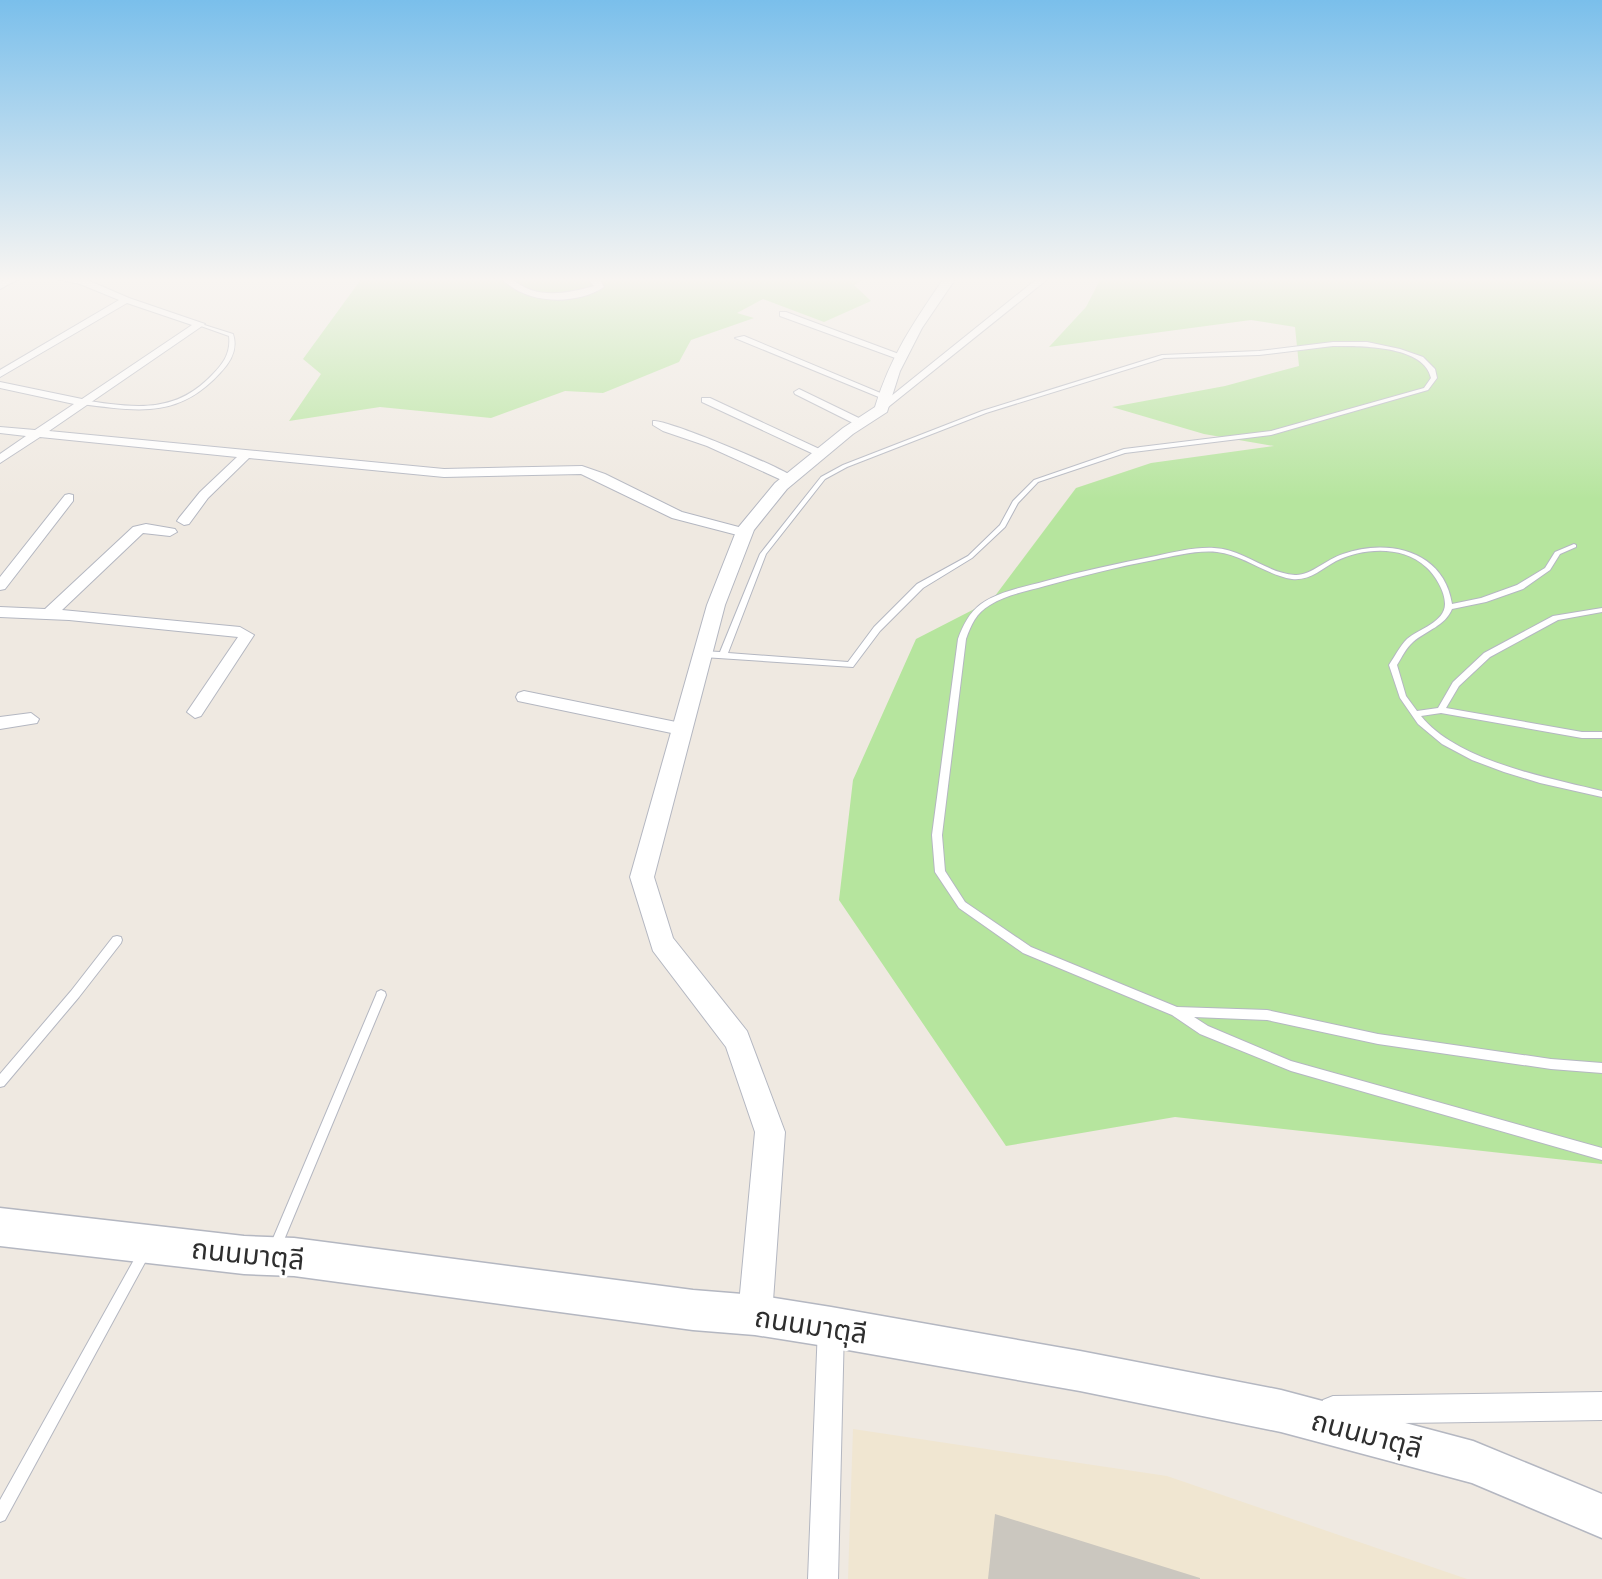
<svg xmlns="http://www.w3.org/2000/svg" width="1602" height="1579" font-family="'Archivo Narrow','Noto Sans Thai',sans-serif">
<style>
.education{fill:#f0e6d1}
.green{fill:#b6e59e}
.building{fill:#cbc7bf}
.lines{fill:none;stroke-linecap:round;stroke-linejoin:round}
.service-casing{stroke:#b4b7c1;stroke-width:2}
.minor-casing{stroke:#b4b7c1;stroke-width:2}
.tertiary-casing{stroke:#b4b7c1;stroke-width:2}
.secondary-casing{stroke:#b4b7c1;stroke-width:3}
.service{fill:#fff;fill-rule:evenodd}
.minor{fill:#fff;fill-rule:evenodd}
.tertiary{fill:#fff;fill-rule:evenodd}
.secondary{fill:#fff;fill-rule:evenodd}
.labels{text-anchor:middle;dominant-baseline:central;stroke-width:6;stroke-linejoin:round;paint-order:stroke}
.near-street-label{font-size:28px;fill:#2e2e2e;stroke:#fff}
</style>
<rect width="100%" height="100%" fill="#efe9e1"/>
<!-- education -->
<path class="education" d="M853,1429l314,47 300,103h-619z"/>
<!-- green -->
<path class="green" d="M362,278h505l-13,7 17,16 -47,21 -61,-23 -26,14 17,5 -63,22 -12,22 -76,31 -38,-2 -74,27 -111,-11 -91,14 32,-47 -18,-15z
M1101,278h501v886l-427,-47 -169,29 -167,-246 14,-120 63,-141 76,-39 84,-112 75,-25 123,-17 -70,-12 -92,-27 113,-21 74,-20 -4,-39 -44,-7 -202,27 37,-40z"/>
<!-- building -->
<path class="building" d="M995,1514l205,64v1h-212z"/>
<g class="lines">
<defs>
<path id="service" d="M198,323l35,11c5,15 -2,28 -13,39 -42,46 -82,38 -139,31l-3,-2 3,-2c51,7 93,16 132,-26 11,-11 18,-22 16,-38l-31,-11z
M1333,342h34l33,7 23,8 12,12 2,9 -9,12 -157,45 -146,18 -87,29 -20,21 -13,24 -33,31 -49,30 -43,43 -27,36 -150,-10 -4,-3 4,-3 17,1 40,-98 61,-77 22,-12 139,-54 180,-56 97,-4zM1333,346c27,0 91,-1 98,32l-7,10 -153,43 -147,18 -90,31 -21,21 -13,24 -32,31 -51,28 -43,43 -26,35 -120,-9 38,-99 59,-75 22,-12 139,-54 178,-55 95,-3z
M1574,544l2,1v2l-16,7 -10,16 -27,19 -37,13 -34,7c-7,17 -25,21 -39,33 -7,6 -11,15 -16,23l9,31 11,15 21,-3 15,-26 31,-29 69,-37 49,-8v4l-44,8 -68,37 -31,29 -13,22 136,24h20v6h-20l-141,-25 -20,3c36,45 127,62 181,75v6l-62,-14 -36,-11 -32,-12 -30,-16 -24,-20 -18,-26 -11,-33c6,-9 11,-19 18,-26 12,-10 38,-17 38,-35 0,-13 -10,-29 -19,-37 -24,-22 -63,-19 -90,-6 -15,8 -26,20 -44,18 -26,-4 -48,-24 -75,-27 -20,-2 -43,4 -63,8 -37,7 -73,16 -109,26 -18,5 -39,9 -55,19 -14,8 -19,20 -24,34l-24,196 3,36 20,31 66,45 146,60 90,3 111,24 173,25 51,4v10l-51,-4 -173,-25 -111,-24 -73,-3 14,9 83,35 311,87v12l-311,-89 -91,-37 -28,-19 -149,-62 -64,-45 -24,-36 -3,-37 26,-196c5,-14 11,-26 23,-35 18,-13 44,-17 65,-23 37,-10 73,-18 110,-25 19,-4 39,-9 58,-8 29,1 52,25 81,27 15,1 32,-16 48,-21 44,-16 101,-4 109,50l29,-6 36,-13 28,-17 10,-16z
M117,936l4,1 1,3 -1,3 -42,54 -75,89 -4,1v-13l71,-83 42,-54z
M381,990l4,2 1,3 -107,257 -4,2 -4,-2 -2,-4 107,-253 1,-3z
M144,1247l4,2 2,4 -2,4 -143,263 -5,2v-22l140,-251z"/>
<path id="minor" d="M8,278h12l-20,11v-7z
M52,278l33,1 44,19 76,26 -156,107 395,38 138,-3 23,8 77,38 68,18 2,3 -7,4 -73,-19 -91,-44 -137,3 -195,-19 -41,40 -19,26 -5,1 -7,-4 2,-3 21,-26 37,-35 -197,-20 -40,26v-9l26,-18 -26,-3v-6l35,3 39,-26 -74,-16v-6l82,17 110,-74 -65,-22 -127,74v-7l119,-70 -39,-16z
M501,278h10c24,22 55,16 83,8l-7,-8h12l5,9c-29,19 -79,17 -103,-9z
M1038,278h11l-167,134 -6,-3 10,-9 -151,-62 9,-2 146,61z
M780,312h6l121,45 -9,2 -118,-43z
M799,389l66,32 2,2 -10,2 -62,-31 -1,-2z
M702,398h8l118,55 -10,3 -116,-54z
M653,421c13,-2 131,47 143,58l-2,3h-8l-79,-36 -44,-15 -10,-6z
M69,494l4,1v6l-68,88 -5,1v-13l65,-82z
M146,524l29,5 2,3 -7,4 -27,-3 -81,77 178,17 14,8 -53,81 -6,2 -8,-6 51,-75 -169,-17 -69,-3v-10l45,2 88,-82z
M524,691l157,32 8,6 -8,6 -163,-34 -2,-4 2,-4z
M31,713l8,6 -2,4 -37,6v-12z
M831,1314l9,4 4,9 -6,252h-30l10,-252 4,-9z
M1602,1392v28l-269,4 -10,-4 -4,-10 4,-10 10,-4z"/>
<path id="tertiary" d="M944,278h12l-34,50 -22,43 -13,41 -34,22 -66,55 -33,41 -29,75 -71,272 19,61 74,93 38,101 -13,183 -5,12 -12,5 -12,-5 -5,-12 17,-183 -29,-85 -73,-96 -23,-74 77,-272 30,-76 38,-46 68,-55 32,-21c16,-52 39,-85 69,-129z"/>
<path id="secondary" d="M0,1208l244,28 50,2 399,52 62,5 76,12 249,44 201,39 192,51 129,53v44l-130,-55 -191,-51 -201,-41 -249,-44 -76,-12 -62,-5 -399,-54 -50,-2 -244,-28z"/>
</defs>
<!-- service casing -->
<use href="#service" class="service-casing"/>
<!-- minor casing -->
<use href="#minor" class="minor-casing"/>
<!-- tertiary casing -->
<use href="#tertiary" class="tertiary-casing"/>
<!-- secondary casing -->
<use href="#secondary" class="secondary-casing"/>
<!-- service -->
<use href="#service" class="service"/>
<!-- minor -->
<use href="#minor" class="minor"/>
<!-- tertiary -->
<use href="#tertiary" class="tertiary"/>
<!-- secondary -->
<use href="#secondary" class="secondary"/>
</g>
<!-- sky -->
<linearGradient id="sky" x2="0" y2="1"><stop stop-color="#7abfeb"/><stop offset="0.56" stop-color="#f8f5f2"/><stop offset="1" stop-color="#f8f5f2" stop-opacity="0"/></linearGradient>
<rect width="1602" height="499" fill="url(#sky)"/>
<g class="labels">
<!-- near-street labels -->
<g class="near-street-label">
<text transform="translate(248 1254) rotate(6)">ถนนมาตุลี</text>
<text transform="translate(811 1325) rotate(9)">ถนนมาตุลี</text>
<text transform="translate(1367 1434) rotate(15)">ถนนมาตุลี</text>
</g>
</g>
</svg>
